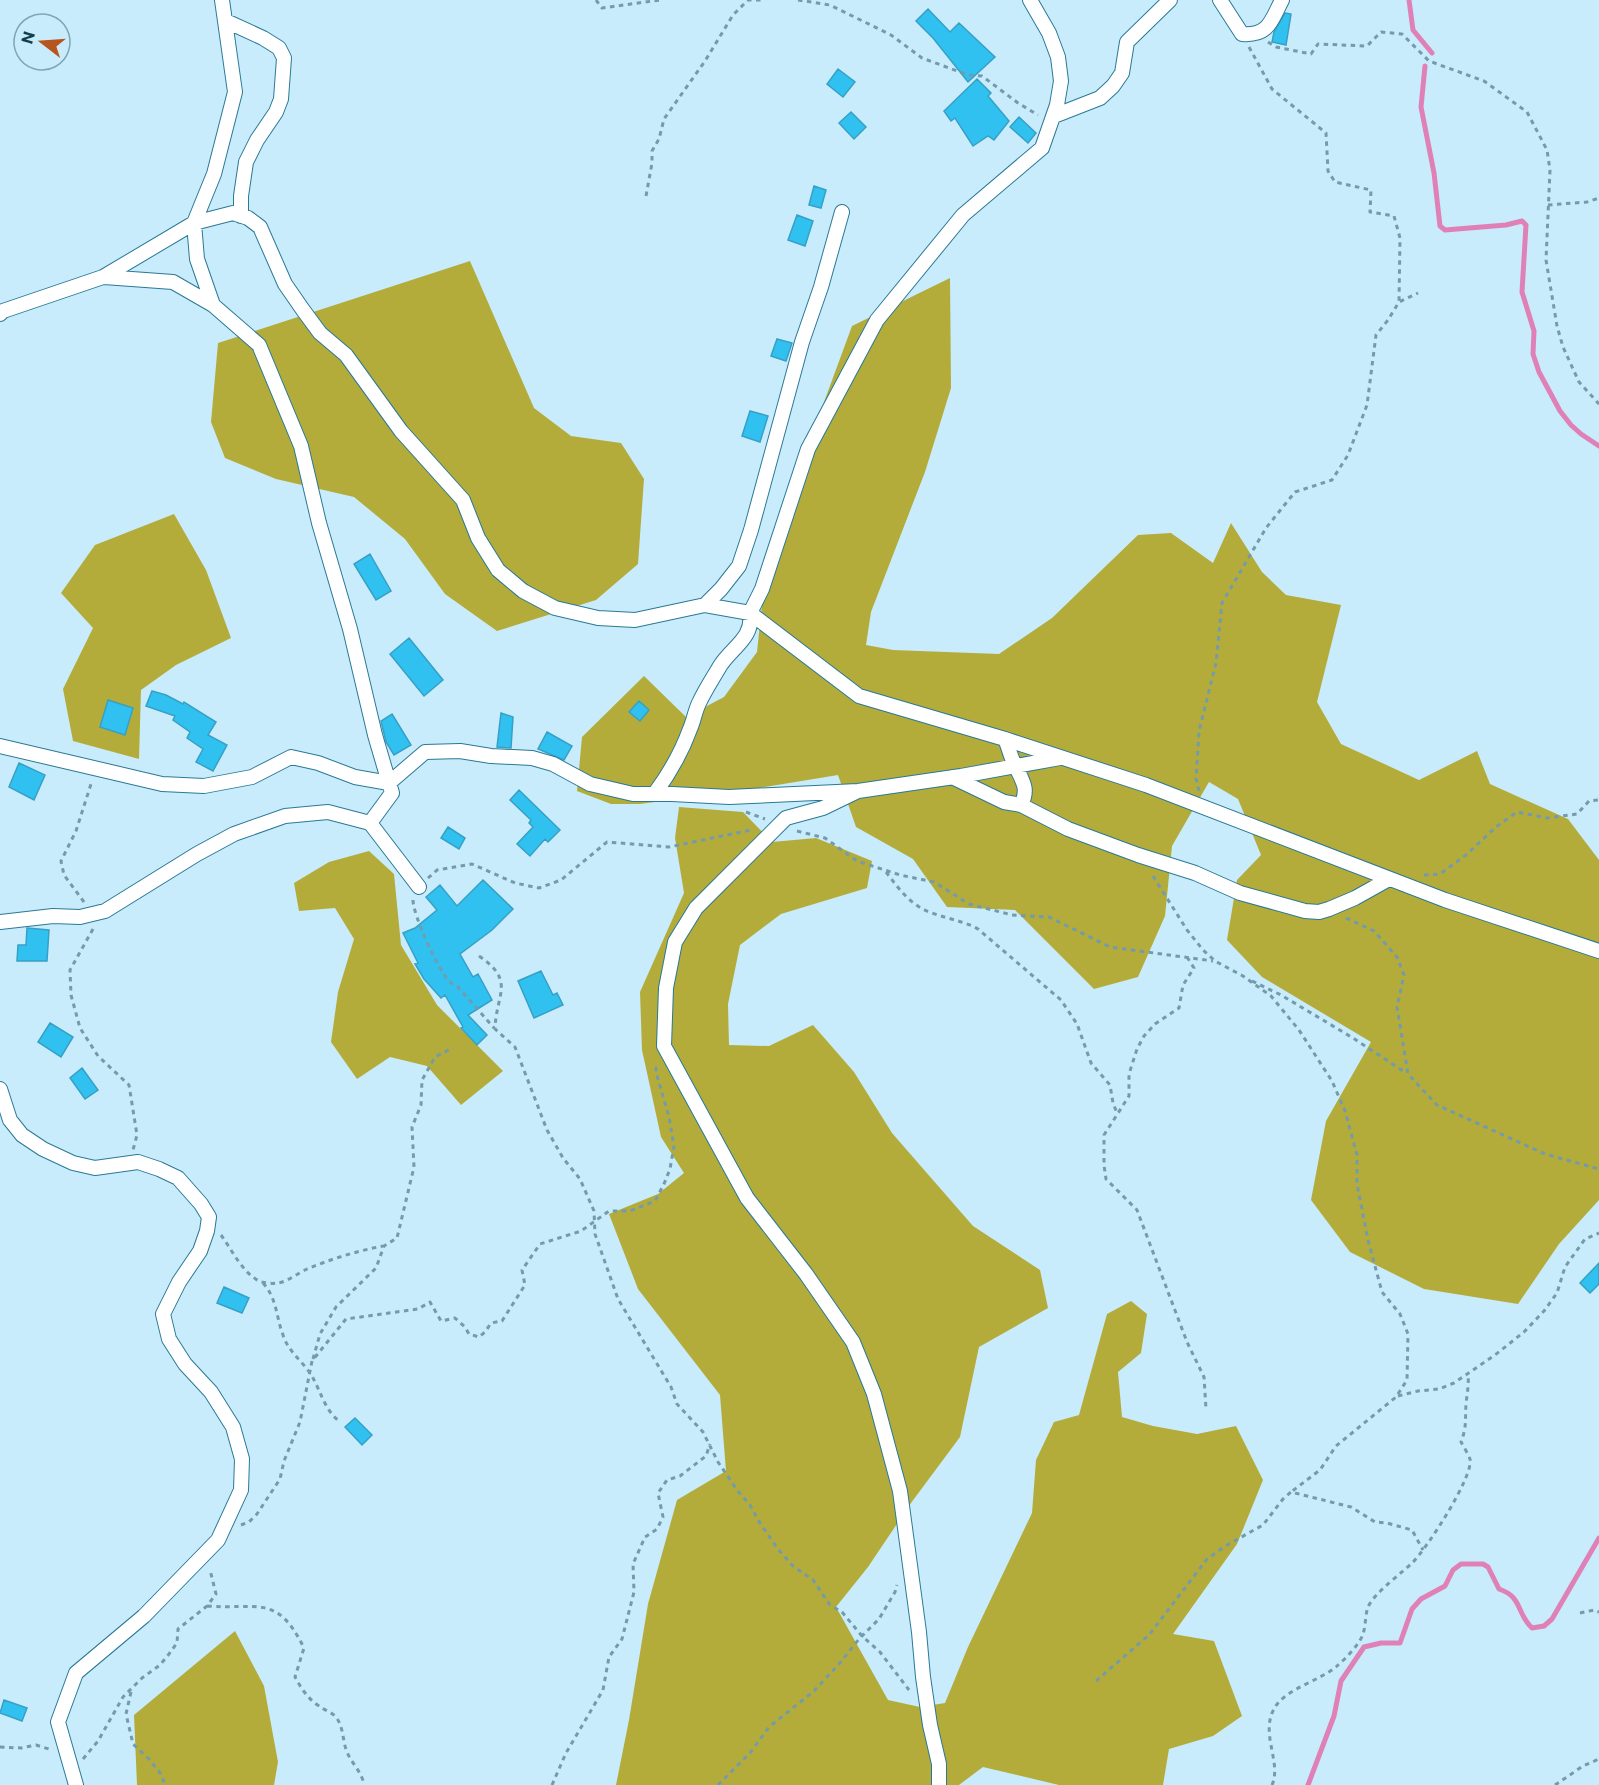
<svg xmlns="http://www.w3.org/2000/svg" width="1599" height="1785" font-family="Commissioner,sans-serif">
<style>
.forest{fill:#b4ac3a}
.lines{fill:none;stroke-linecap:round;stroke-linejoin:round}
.stream{stroke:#df81b7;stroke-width:5}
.building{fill:#31c1f0;stroke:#36a0c5;stroke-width:1.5}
.minor-casing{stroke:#2a7995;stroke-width:16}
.path{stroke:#739bab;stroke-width:3;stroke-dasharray:4.5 4.5;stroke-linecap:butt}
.minor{stroke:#fff;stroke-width:14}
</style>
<rect width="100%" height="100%" fill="#c8ecfc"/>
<!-- forest -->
<path class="forest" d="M470,261l64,147 37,28 50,7 23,36 -6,85 -42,36 -99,31 -52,-37 -40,-55 -51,-42 -78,-18 -51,-21 -14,-36 7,-79z
M950,278l1,110 -26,84 -54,140 -5,33 27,5 106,4 53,-36 86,-83 33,-2 42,30 18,-40 31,49 24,23 55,10 -24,97 24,42 78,36 58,-29 13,33 78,35 31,41v340l-40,44 -41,60 -94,-15 -74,-37 -39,-52 15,-79 45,-79 -109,-65 -35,-37 10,-60 24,-25 -23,-56 -29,-17 -37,64 -7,70 -27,61 -44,12 -79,-79 -68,-3 -34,-48 -57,-32 -18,-52 -73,12 -125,17h-29l-34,-13 5,-54 62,-61 42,41 38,-20 33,-45 10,-95 85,-231z
M174,514l32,56 25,68 -55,27 -35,25 -2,69 -66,-18 -10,-52 30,-61 -32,-35 34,-48z
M679,807l64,5 29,30 44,-4 56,23 -5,27 -86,26 -41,31 -12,59 1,41 40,1 44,-21 41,47 38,61 81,93 67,44 8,38 -69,39 -19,90 -49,66 -43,64 -32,40 52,93 32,7 25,-4 23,-56 64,-134 4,-53 18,-38 25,-7 28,-101 24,-13 16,13 -6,39 -23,19 4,45 31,9 44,8 39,-8 27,54 -26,64 -64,90 41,7 28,75 -29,20 -44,13 -6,36h-104l-76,-18 -24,18h-343l13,-65 19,-116 29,-104 49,-29 -6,-76 -82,-106 -29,-75 49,-20 26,-21 -23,-36 -19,-87 -2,-58 44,-99 -9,-55z
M369,851l25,23 7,71 36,60 66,66 -42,34 -34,-39 -37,-9 -33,22 -26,-37 7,-50 16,-53 -19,-31 -36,3 -5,-28 35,-21z
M235,1631l29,55 14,76 -4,23h-137l-3,-70z"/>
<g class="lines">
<!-- stream -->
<path class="stream" d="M1409,0l4,30 19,23
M1425,66l-4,41 13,66 6,53 5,4 61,-5 16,-4 4,4 -4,67 12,39 -1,23 6,18 21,39 11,14 10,9 18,12
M1308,1785l26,-69 7,-35 23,-34 17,-4h19l12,-34 9,-10 24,-13 8,-16 8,-6h22l5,3 11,22c24,8 17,24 33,39l12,-2 8,-7 47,-81"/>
</g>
<!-- building -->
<path class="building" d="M928,9l22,23 9,-9 36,34 -27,25 -35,-44 -17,-17z
M1285,13l6,1 -5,31 -14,-3 2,-10z
M838,69l17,13 -12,15 -16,-13z
M977,79l14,14 -3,3 21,25 -15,19 -6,-4 -15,10 -18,-28 -4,3 -7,-10z
M851,112l15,15 -12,12 -15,-16z
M1019,117l17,16 -8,10 -18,-16z
M814,186l12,4 -5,18 -12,-3z
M797,215l16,6 -8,25 -17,-6z
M777,339l15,4 -6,18 -15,-5z
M750,411l18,5 -8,26 -18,-6z
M370,554l21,37 -15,9 -22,-36z
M409,638l34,42 -19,16 -34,-42z
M152,691l14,4 17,9 1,-2 32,20 -8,13 19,10 -14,26 -17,-9 7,-13 -16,-11 3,-6 -17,-12 2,-4 -29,-10z
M108,700l25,8 -8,27 -25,-8z
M639,701l10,9 -9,11 -11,-9z
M501,713l12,4 -2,31 -14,-1z
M392,714l19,31 -17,10 -8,-13 -5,-21z
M547,732l25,14 -8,14 -26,-11z
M19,763l26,12 -11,25 -25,-13z
M519,790l41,40 -12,12 -3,-3 -15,17 -13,-12 16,-17 -4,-4 2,-3 -21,-20z
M448,827l17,11 -6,11 -18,-11z
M483,880l30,29 -21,21 -32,24 13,23 5,-3 14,26 -24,15 19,20 -10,10 -16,-17 2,-1 -18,-32 -4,3 -17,-19 -9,-15 3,-1 -15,-30 12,-5 22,-18 -11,-13 14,-12 17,21z
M27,928l22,2 -2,31h-30l1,-16h8z
M541,971l12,24 4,-2 6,12 -29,13 -16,-37z
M50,1023l23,14 -12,20 -23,-15z
M82,1068l16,22 -13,9 -15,-21z
M1599,1263v21l-9,9 -10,-10z
M224,1287l25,11 -7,15 -25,-10z
M355,1418l17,17 -10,10 -17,-18z
M4,1700l23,8 -5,13 -22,-8z"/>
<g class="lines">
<defs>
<path id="minor" d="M1030,0l19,33 9,24 3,24 -4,24 -15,43 -79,67 -86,105 -69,129 -46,140 -12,24 109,83 146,43 141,46 299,115 154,51
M1220,0l22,34c27,2 29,-13 40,-34
M226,21l37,17 16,10 5,10 -3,41 -5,13 -19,28 -11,22 -5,34v20
M1054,116l46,-18 13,-12 9,-13 5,-31 43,-42
M104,277l69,5 40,23
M0,314l3,-3 100,-34 91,-54 20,-49 21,-82 -13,-92
M705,605l16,-16 18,-23 12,-36 51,-188 19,-55 21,-75
M1005,739c4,9 6,20 11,28 7,15 13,22 5,38
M0,746l162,38 42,2 48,-9 39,-20 27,6 37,14 34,6 36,-31 35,-1 31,5 41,2 21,6 37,20 43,10h39l57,3 129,-6 103,-15 99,-18
M952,777l52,25 17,3 47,24 70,26 57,18 45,20 65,18 14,1 10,-3 26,-11 34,-19
M858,791l-35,17 -37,10 -90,90 -21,34 -9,46 -2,58 83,152 59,76 47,68 21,52 26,97 19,141 4,45 7,48 9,39v21
M419,887l-49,-64 22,-30 -17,-58 -25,-106 -31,-106 -18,-77 -42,-101 -46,-40 -16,-46 -3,-36 39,-10 15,5 12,9 25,57 18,26 17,23 26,22 55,76 62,69 15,38 20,32 25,21 32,17 43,10 37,2 70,-15 45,8c4,25 -18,34 -30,53 -7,12 -15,24 -21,37 -4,8 -5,17 -9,26 -8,22 -21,45 -35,64
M0,922l53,-6 27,1 25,-6 92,-57 37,-20 51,-18 43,-4 42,11
M0,1089l10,31 12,15 21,14 30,14 22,5 43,-6 21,7 19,9 23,26 8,13 -2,14 -7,20 -21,31 -16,32 6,25 16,25 26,28 22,35 9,32 -1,31 -23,50 -74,76 -68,57 -18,49 18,63"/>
</defs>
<!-- minor casing -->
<use href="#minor" class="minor-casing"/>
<!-- path -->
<path class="path" d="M596,0l6,8 58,-8
M747,0h14
M798,0l32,5 61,30 31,23 46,17 14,1 36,27 20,12
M1268,42l8,5 35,7 7,-10 49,2 14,-14 21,2 27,27 55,20 43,31 20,38 3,20 -4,90 11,66 6,21 16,35 20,22
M1249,47l23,42 54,44 2,38 7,11 36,8 -1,22 24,4 6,22 -1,64
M646,196l6,-33v-12l7,-12 5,-20 41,-58 28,-46 15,-15
M1548,205l39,-3 12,-4
M1199,791l-3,-12 3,-48 17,-68 6,-60 44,-75 29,-36 37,-12 16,-25 19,-50 9,-70 12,-15 11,-18 19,-9
M746,812l19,7
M797,831l28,7 32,23 43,14 34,7 35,22 43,11 37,2 61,30 103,14
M886,872c13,17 25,34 46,41 16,6 32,8 46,16l83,71 16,24 14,39 19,22 3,18 4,10
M1424,875l16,-1 26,-19 30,-28 21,-15 30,6 30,-4 12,-13 10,-1
M1153,876l34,54 16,20 12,11 28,15 28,20 28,34 33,51 13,30 12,44v29l11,56 14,52 18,22 8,20 -1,46 -11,17 -60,49 -16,24 -29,22
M428,878l9,-8 35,-6 43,19 24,5 22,-8 46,-38 62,5 82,-17
M413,900c0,15 25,70 37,82 1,1 6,5 8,5l36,41
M84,902l-20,-27 -3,-14 15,-30 15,-47 -2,-3
M1346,918l28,13 23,26 7,18 -7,32 11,67 29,31 108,49 54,15
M93,929l-23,41 1,25 9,33 18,28 31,29 8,50 -4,15
M479,956c37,25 17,38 16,73l20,18 32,83 16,28 17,21 14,32 1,23 23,65 53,88 6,17 26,28 15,30 19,28 13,15 8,15 19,28 16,18 20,14 17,25 12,7 20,24 18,16 29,38
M1187,957l7,11 -11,17 -4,23 -24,16 -11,12 -7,13 -8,25v22l-25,39v30l2,14 31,31 50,132 17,35 2,32
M1252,981l29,14 72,43 53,35
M221,1235c11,15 21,37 38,46 5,2 13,3 19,2 9,-1 20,-10 29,-14 24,-10 50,-18 76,-23
M263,1283c14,15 13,34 20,52 5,16 18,25 27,38 11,17 13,35 29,48
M313,1359l7,-25 16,-27 40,-39 8,-22 13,-8 17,-71 -2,-40 9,-22 1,-25 13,-23 18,-9
M1398,1396l20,-5 21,-2 15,-6 41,-28 29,-23 20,-21 13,-18 8,-26 20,-28 14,-6
M241,1525l8,-3 8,-8 23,-35 4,-18 16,-39 12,-61 34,-42 72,-10 12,-7 11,19 14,-3 10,9 4,7 10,3 6,-5 6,-9 11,-2 23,-36 -3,-15 18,-26 41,-13 28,-20h21l25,-10 9,-17 6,-15 4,-23 -5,-29 -13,-45v-8
M207,1606c51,4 70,-13 97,42l-9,29c6,11 13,22 24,29 5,4 12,6 16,10 9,10 7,24 12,36 5,12 15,20 17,33
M1580,1613l14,-3 5,2
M1096,1681l53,-46 58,-76 20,-14 36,-20 20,-26 8,-7 60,15 24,15 12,1 25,7 11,20
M131,1692l-5,22 7,30 16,15 12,15 4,11
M0,1747l21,1 15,-3 16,5
M83,1759l15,-18 25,-44 19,-19 18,-13 9,-11 8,-11 1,-14 29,-23 9,-12 -6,-24
M552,1785l14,-32 37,-63 6,-33 13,-18 12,-47 -1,-28 12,-27 12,-8 6,-12 -5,-24 9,-13 13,-4 26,-20 4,-12
M718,1785l32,-32 19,-26 45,-36 25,-27 20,-25 20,-20 16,-27 2,-7
M1272,1785c10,-22 -12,-51 2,-76 10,-20 46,-28 63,-43 8,-7 23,-22 26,-32 3,-9 2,-19 5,-27 6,-14 34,-34 45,-45 14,-14 61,-86 57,-103 -2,-5 -6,-12 -9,-17 6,-16 4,-22 5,-38 1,-10 3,-19 2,-29
M1555,1785l28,-19 16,-7"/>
<!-- minor -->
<use href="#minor" class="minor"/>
</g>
<!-- north arrow -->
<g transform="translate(42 42) rotate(287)"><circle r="28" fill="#c8ecfc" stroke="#7fa6b6" stroke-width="1.5"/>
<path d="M0-4.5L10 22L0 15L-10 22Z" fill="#b8541d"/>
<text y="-9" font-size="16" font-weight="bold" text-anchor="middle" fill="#123e4e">N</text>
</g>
</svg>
